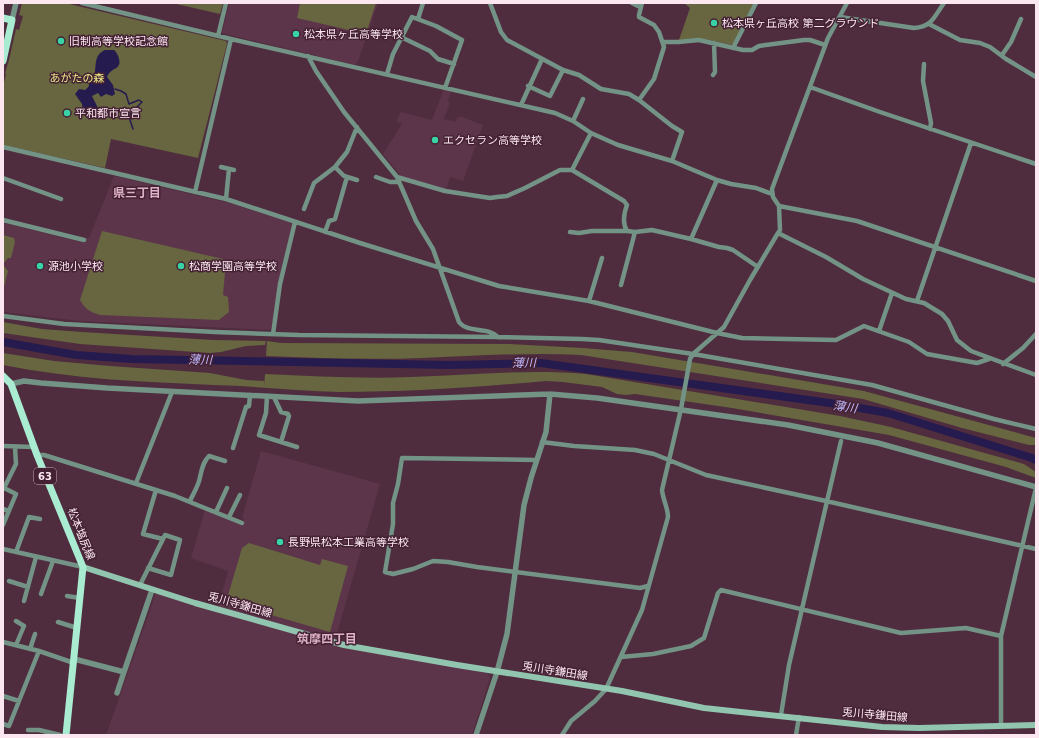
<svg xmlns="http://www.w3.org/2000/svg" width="1039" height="738" font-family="'DejaVu Sans','Noto Sans JP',sans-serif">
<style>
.built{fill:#5d354a}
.green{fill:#676640}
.water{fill:#261b4f}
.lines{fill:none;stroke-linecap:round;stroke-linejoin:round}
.stream{stroke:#261b4f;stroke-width:1.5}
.river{stroke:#261b4f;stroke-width:8}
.minor{stroke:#739386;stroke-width:4.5}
.tertiary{stroke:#739386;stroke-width:5.5}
.secondary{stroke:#92c5b0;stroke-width:6}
.primary{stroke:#a9ecd1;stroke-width:7}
.poi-dot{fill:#39d4a5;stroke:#442234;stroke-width:1.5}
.labels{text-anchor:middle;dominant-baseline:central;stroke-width:3;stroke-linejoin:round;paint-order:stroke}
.shield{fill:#442234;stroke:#c5abb8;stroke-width:1}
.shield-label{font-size:10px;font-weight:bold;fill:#fce6f0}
.poi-label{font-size:11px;fill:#fce6f0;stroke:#442234;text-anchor:start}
.park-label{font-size:11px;fill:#ecea89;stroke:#442234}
.street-label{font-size:11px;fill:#fce6f0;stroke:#442234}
.neighbourhood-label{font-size:12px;font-weight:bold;fill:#ddb2c6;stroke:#442234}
.water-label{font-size:12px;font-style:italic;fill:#bdb7fc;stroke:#442234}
</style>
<rect width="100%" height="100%" fill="#4f2d3e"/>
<!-- built -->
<path class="built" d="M229,3h149l-20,58 -3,4 -133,-32z
M444,89l7,2 -3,11 2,1 -6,16 12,3 1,-5h5l21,8 -20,56 -13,-4 -4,14 -45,-15 -18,-22 19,-30 -6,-3 5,-9 31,8z
M114,176l115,27 64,20 -22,107 -191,-9 -77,-9v-89l82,20 1,-5h3z
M261,451l119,33 -45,156 -117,-33 10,-36 -37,-13 14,-48 37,15 2,-6 -2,-1z
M156,593l110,33 222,47 2,5 -18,57h-366z"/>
<!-- green -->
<path class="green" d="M22,3h43l161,38 1,3 -29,114 -87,-19 -6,29 -102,-23v-58l3,-13 -1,-1 4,-13 7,-31 3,1 4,-14 -4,-1z
M172,3h51l-3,11z
M300,3h76l-10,31 -69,-16z
M684,3h70l-21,42 -29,-6 -25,1 11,-32z
M102,231l121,28 5,13h-3l-2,23 5,2 1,15 -10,8 -119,-5c-10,-3 -15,-6 -20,-15z
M3,235l11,3 1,4 -4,16h-3l-4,5v3l4,5 -5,20z
M3,322l39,7 40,3 131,8 53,1 -1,4 -19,1 -25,6 -11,1 -130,-9 -77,-11z
M267,341l14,2 228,1 74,4 49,4 232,39 172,47v7h-7l-67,-17 -99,-29 -282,-44c-53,-3 -107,1 -160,3 -52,2 -103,0 -155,-2z
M3,353l51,8 56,5 100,7 36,7 18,1v5l1,-12c48,2 97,5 146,3 58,-2 117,-8 175,-3l254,42 51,11 133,37 12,8v6l-30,-11 -117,-32 -157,-27 -97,-14 -9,1 -9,-1 -15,-7 -39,-5 -17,-1c-68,6 -137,11 -206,11 -42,-1 -84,-6 -126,-7 -71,-3 -142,-6 -211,-20z
M249,543l71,22 2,-6 26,7 -18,66 -104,-30 16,-54z"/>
<!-- water -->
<path class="water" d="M105,50h9c3,3 4,5 5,9 3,11 -8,8 -12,18l6,8 2,9 -3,2 -6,-2 -5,3 -3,-4 -6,3 6,12 1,5 -4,3h-9l-3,-3 -1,-9 -7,-10 4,-5 6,1c6,-4 3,-6 5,-11l4,-3c3,-10 -1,-21 11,-26z"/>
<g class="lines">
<!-- stream -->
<path class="stream" d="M115,89l6,2 5,3 3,10 10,-4 3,2 -12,12v6l3,9"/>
<!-- river -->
<path class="river" d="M3,342l73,13 56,4 317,6 92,-2 296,41 51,9 141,44 7,3"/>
<!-- minor -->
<path class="minor" d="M82,3l149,36 324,74 18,8 18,12 27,12 54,16 45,19 14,4 25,4 16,6
M490,3l11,29 6,8 56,30 16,5 22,14 28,5 10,6 33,26 10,6 -10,29
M632,3l8,4
M840,17l74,11c18,-1 20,-11 30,-25
M418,19l5,-16
M929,24l31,16 20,3 10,4 16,12 30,18
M218,36l8,-33
M403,38l27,13 8,8 16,5
M663,42h15l21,-2 44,10h9l7,-4 45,-6h6l15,5
M733,48l23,-45
M1002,55l9,-13 10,-23
M308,56l8,15 28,41 53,65 19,44 17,28 26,73c9,12 29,4 39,15
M924,64l-1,17 8,42 -1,6
M387,74l6,-20 19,-37 24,9 26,14 -17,48
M713,75l2,-3 -1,-29
M528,86l22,10 13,-26
M810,87l70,25 156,52
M639,100l15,-21 10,-32 -5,-15 -5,-7 -15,-8v-2l3,-12
M521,105l21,-46
M573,121l10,-22
M3,147l223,52 134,44 139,43 90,15 128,32 25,5 94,2 28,-14 45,16 18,12 50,9 12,-4
M221,167l13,3
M572,170l19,-37
M376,177l14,5h9
M397,177l48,14 45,7 7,-1 10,-1 18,-8 35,-18h12l52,31 3,4c-3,8 -5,18 0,26l8,1 17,-2 39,9 28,8 8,1 6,2 25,17
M3,178l58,21
M357,180l-13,-4 -9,-9 12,-15 10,-25
M195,192l36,-153
M226,199l3,-30
M779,206l78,15 179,60
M304,209l10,-26 21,-16
M3,220l81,20
M325,232l4,-11 6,-2 12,-42
M570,232l9,1 13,-2h35
M778,233l48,24 37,22 43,20 18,4 18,11 6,7 9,19 14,11 65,24
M691,239l26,-59
M621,285l14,-53
M589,301l13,-43
M917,301l54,-158
M3,316l61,8 151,8 84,3 199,2 84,2 17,1 94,14 179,31 122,34 42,10
M879,331l13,-38
M273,334l7,-50 15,-62
M1003,364l20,-16 13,-14
M267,396l-1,17 -7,22 38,12
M274,397l7,15 7,2 1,2 -8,26
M542,442l32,4 61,4 19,4 52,21 120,26 210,48
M3,446l31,1
M233,448l13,-41 3,-1 1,-11
M37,455h7l131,41 67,27
M536,460l-134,-2 -4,26 -5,19v21l-8,48 8,2 20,-5 20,-8 15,1 29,5 163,21 8,-2
M136,483l36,-91
M156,490l-13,44 20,5
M190,501c3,-7 9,-16 10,-24 2,-8 3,-15 9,-21l16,5
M3,509l6,2
M216,512l11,-24
M229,517l11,-22
M3,525l13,-31 -12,-6 12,-24 -1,-17
M3,549l80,18
M16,552l13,-35 11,2
M9,581l19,6
M140,585l25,-50 15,5 -9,35 -23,-7
M41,594l12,-33
M67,596l13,2
M24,601l12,-44
M58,622l19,6
M3,642l36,9 35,12
M16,645l8,-19 -8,-5
M30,649l5,-15
M621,657l32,-3 38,-8 13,-8 14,-45 3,-3 180,43 65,-5 35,8
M3,696l16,5
M781,715l8,-50 52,-224
M3,724l6,2 30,-75
M1001,725v-89l35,-148
M28,730h11l21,5
M562,735l9,-14 24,-20 11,-12 36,-79 26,-93c0,-9 -5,-17 -6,-27l19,-81 9,-50 3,-5 31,-27 26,-47 28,-47 2,-3 -1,-24 -6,-9 -1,-8 56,-151 19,-35
M796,735l3,-18"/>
<!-- tertiary -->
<path class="tertiary" d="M12,20l4,-17
M11,384l13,-3 17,2 66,5 251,13 192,-7 47,4 191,27 90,18 158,44
M74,659l50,13 -7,21
M124,672l28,-82
M476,735l21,-63 10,-38 17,-129 7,-27 15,-46 4,-38"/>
<!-- secondary -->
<path class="secondary" d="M83,567l112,36 149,42 113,20 165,26 82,17 178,19 37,1 117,-3"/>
<!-- primary -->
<path class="primary" d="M3,18l9,2 -9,41
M3,376l8,8 26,71 46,112 -17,168"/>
</g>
<!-- markers -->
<g class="poi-dot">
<circle cx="714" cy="23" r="4"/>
<circle cx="296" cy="34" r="4"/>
<circle cx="61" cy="41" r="4"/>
<circle cx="67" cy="113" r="4"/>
<circle cx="435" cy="140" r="4"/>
<circle cx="40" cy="266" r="4"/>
<circle cx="181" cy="266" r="4"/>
<circle cx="280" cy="542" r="4"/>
</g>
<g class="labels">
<!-- shield labels -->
<rect class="shield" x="34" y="468" width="22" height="16" rx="3"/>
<g class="shield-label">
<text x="45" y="476">63</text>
</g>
<!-- poi labels -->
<g class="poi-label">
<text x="722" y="23">松本県ヶ丘高校 第二グラウンド</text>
<text x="304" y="34">松本県ヶ丘高等学校</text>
<text x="69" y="41">旧制高等学校記念館</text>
<text x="75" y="113">平和都市宣言</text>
<text x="443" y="140">エクセラン高等学校</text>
<text x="48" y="266">源池小学校</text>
<text x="189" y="266">松商学園高等学校</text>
<text x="288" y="542">長野県松本工業高等学校</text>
</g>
<!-- park labels -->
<g class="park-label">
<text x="77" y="78">あがたの森</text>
</g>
<!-- street labels -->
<g class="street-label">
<text transform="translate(81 534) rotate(68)">松本塩尻線</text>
<text transform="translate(240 605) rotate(16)">兎川寺鎌田線</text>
<text transform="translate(555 671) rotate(9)">兎川寺鎌田線</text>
<text transform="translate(875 715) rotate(5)">兎川寺鎌田線</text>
</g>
<!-- neighbourhood labels -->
<g class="neighbourhood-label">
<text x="137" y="193">県三丁目</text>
<text x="327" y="639">筑摩四丁目</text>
</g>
<!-- water labels -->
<g class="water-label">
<text transform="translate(200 360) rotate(1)">薄川</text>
<text transform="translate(524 363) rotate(-1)">薄川</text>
<text transform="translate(845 407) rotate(8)">薄川</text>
</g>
</g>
<!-- border -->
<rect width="1039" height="738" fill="none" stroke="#fce6f0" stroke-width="8"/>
</svg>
